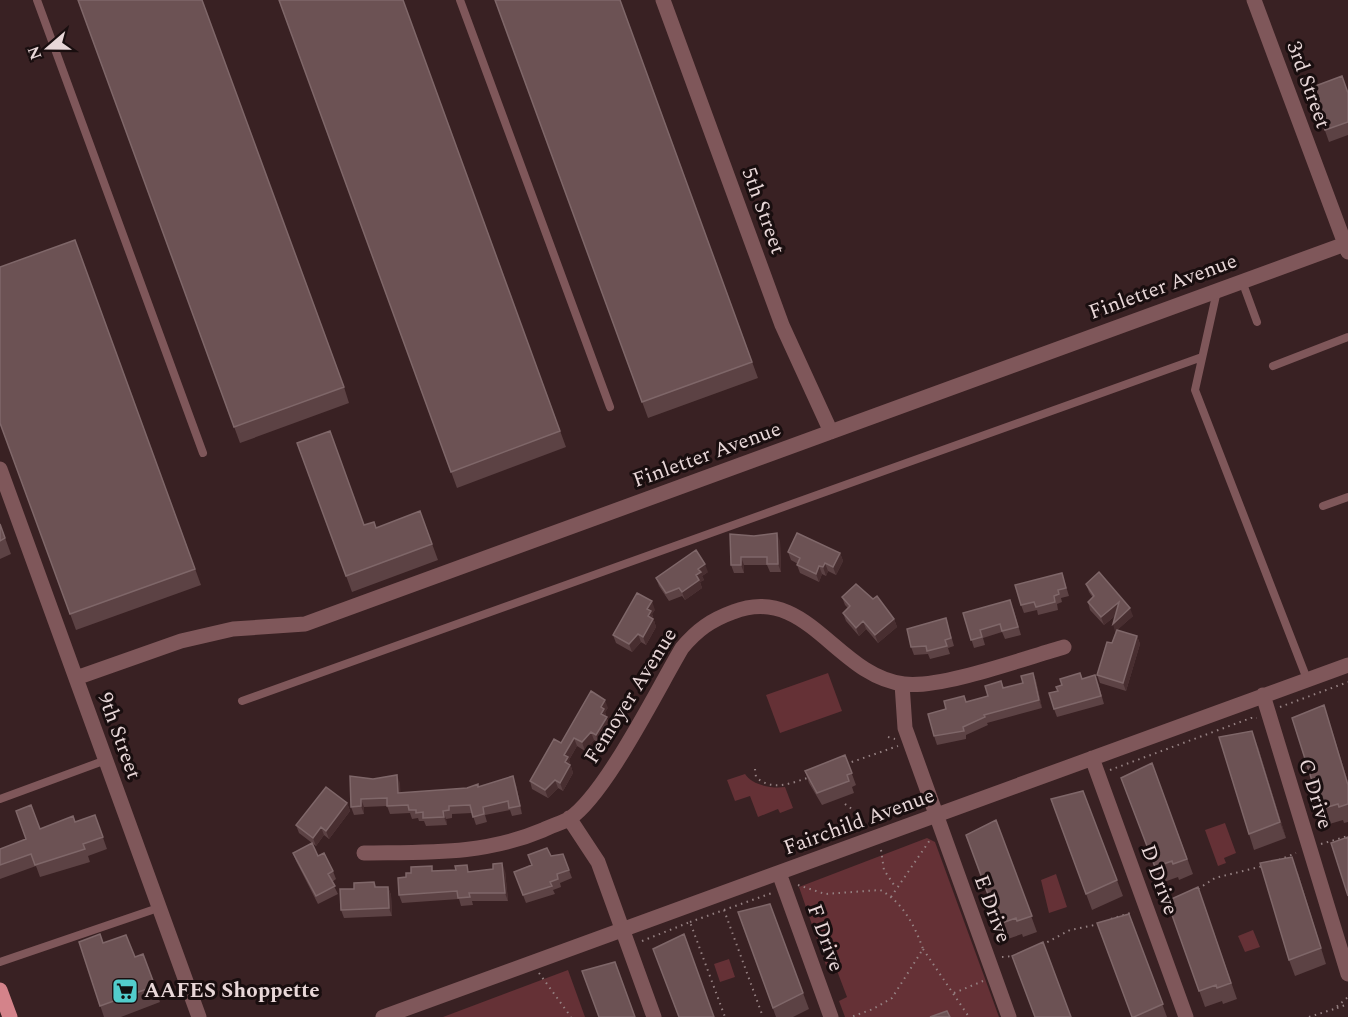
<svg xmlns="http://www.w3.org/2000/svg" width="1348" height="1017" font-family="Spectral,serif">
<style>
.green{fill:#653136}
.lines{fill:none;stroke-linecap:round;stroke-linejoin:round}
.path{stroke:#958182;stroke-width:2;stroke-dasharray:1.5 4.5;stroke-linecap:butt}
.lane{stroke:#7f575a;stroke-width:8}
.street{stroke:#7f575a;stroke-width:15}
.primary{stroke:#d4838a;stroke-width:15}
.wall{fill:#5c4244}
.shaded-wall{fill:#482e30}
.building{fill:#6c5254;stroke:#7f6769;stroke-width:1.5}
.labels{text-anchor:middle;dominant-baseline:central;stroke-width:6;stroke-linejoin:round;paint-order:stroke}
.street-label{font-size:21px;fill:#e8d7d8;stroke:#190e0f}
.poi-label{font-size:21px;font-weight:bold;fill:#e8d7d8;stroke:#190e0f;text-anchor:start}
</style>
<rect width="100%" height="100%" fill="#392123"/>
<!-- green -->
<path class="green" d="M828,673l14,38 -62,22 -14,-38z
M745,774c7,11 27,15 40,13l8,21 -13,5 -2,-4 -20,8 -8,-21 -15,5 -8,-21z
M1225,823l11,30 -12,5 2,5 -8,3 -13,-36z
M927,838l8,4 64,175h-154l-6,-16 8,-4 -11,-29 -8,3 -29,-84z
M1056,874l11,33 -18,6 -8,-33z
M1253,930l7,17 -15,5 -7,-16z
M729,959l6,18 -15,5 -6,-18z
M568,970l17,47h-142z"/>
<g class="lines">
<!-- path -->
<path class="path" d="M1280,707l68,-25
M888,737l7,2
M846,764l52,-18
M755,769l1,8c16,15 36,6 54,0
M1110,770l141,-52h6
M845,804l11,8 10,16
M1321,844l27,-8
M881,850l3,20 12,18
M1279,860l17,-7
M798,885l27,9 55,-4c22,11 35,36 43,59l-31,49 -19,11 -22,8
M1198,889l17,-11 48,-12
M891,897l39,-57
M724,910l39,107
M1111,919l23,-7
M690,922l82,-29
M642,941l48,-19 35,95
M1042,945l28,-15 30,-6
M923,949l46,68
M1002,957l12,-1
M539,973l32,44
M954,993l29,-12
M1337,1008l11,-4
M1309,1017l25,-8 14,-12"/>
<!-- lane -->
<path class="lane" d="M37,0l166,453
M460,0l150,407
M1242,281l15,41
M1217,291l-22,99 112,289
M1273,366l75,-29
M1323,506l25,-9
M242,701l960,-344
M0,799l106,-39
M0,962l158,-54"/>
<!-- street -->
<path class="street" d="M663,0l119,325 49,107
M1254,0l94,252
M0,469l199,548
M76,678l105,-37 52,-12 72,-5 1040,-380
M902,684l3,44 104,289
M1263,695l85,279
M1092,758l94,259
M569,818l29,44 56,155
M364,853c64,-1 120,2 179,-23 8,-4 18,-7 26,-11 37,-25 88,-129 113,-171 15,-18 29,-28 51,-36 74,-29 103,64 171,72 36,5 121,-26 160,-37
M779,873l52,144
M383,1017l965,-352"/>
<!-- primary -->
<path class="primary" d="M0,990l10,27"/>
</g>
<!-- wall -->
<path class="wall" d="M78,0l266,387 5,16 -109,40z
M279,0h124l163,447 -109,41z
M495,0h125l138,378 -110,40z
M1310,88l38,4v43l-19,7z
M75,240l126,345 -125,45 -76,-207z
M297,443l67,82 12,3 44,-17 18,49 -86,32z
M0,524l11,30 -11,5z
M730,534l50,7 1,31h-11l-3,-7h-23v8h-10l-3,-8z
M788,552l52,1 3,8 -7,14 -8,-4 -2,5 -4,-2 -3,8 -19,-9 -3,-8 1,-1 -7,-4z
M708,572l-6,4 2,4 -4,2 2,6 -17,12 -3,-4 -13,5 -10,-15 -3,-8z
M1062,573l7,23 -8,2 1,4 -5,2 1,6 -20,5 -1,-5 -13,3 -3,-8z
M1086,584l47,32 -16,14 20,6 3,8 -14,47 -26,-8 -3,-8 15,-32 4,-12 -1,1v-16l-11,9 -14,-15 -2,-8 5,-4 -4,-6z
M842,597l52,22 3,8 -19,16 -12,-14 -7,7 -13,-15 -3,-8 5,-5 -3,-3z
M1013,608l8,27 -16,4 -3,-7 -19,6 2,7 -11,3 -11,-35z
M655,610l-3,4 4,13 -10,18 -5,-3 -9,10 -16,-9 -3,-8z
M946,618l8,28 -6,2 2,6 -20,5 -2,-5 -14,1 -3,-8z
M1033,673l3,8 6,27 -55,15 1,2 -22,10v4l-29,6 -3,-9 12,-27 18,-13 2,6 22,-6 13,-15 3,7 19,-5z
M1082,679l16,4 6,21 -47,13 -3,-8 4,-18 4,-6z
M1324,705l24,77v40l-4,1 -1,-3 -17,5 -5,-16z
M608,708l-3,4 4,13 -10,18 -5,-3 -9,11 -8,-5 -8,14 4,13 -10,18 -5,-3 -10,10 -16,-9 -2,-8 31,-38z
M1258,747l28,91 -32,12 -5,-16z
M845,755l11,30 -4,2 2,6 -32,12 -13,-22 -4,-12z
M1152,763l41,111 -14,6 -1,-3 -17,6 -40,-105z
M350,776l50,7v10l116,-8 6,29 -10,2 -2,-6 -25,5 2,7 -11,3 -4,-12 -20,1v4l-6,1 1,6 -21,1 -2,-5h-5l-1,-3 -6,1 -2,-6 -20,1 -3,-8 -23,1v7l-10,1 -3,-8z
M1083,791l40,105 -31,14 -41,-111z
M347,803l3,8 -21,28 -5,-4 -8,11 -17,-13 -3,-8z
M95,815l12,34 -19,7 2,6 -50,15 -4,-11 -36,13v-30l26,-10 14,-10 35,-7z
M996,820l41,112 -14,5 -1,-3 -17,6 -39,-105z
M293,853l25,3 15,15 3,8 -4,3 6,12 -20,10 -22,-43z
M563,854l9,24 -12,5 1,4 -8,3 2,4 -29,9 -12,-31 37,-16z
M434,871h71l3,30h-36l1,4 -12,1 -2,-7 -57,4 -3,-8 7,-18 5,-4z
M1298,873l28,91 -31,12 -6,-16z
M374,882l2,5h12l3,8 1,21 -48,2 -3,-8 13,-21z
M1198,887l39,112 -14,5 -1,-3 -17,6 -38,-106z
M770,904l39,105 -16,8h-17l-38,-105z
M1129,914l38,103h-35z
M79,942l24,1 32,14 8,-3 17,48 -39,15h-17z"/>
<!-- shaded-wall -->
<path class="shaded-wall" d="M777,533l3,8 1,31 -3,-8z
M840,553l3,8 -7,14 -3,-8z
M741,557l3,8v8l-3,-8z
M825,563l3,8 -2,5 -3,-9z
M705,564l3,8 -6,4 2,4 -4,2 2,6 -17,12 -3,-8 14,-17 2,-6z
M819,566l3,8 -3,8 -3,-8z
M652,601l3,9 -3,4 4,13 -10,18 -3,-8 5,-21 -1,-7z
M1119,602l3,8 -18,15 -3,-8z
M1130,608l3,8 -18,16 -2,-8z
M894,619l3,8 -19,16 -3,-8z
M863,621l3,8 -7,7 -3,-8z
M638,634l3,8 -9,10 -3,-8z
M1137,636l3,8 -14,47 -3,-8z
M1033,673l3,8 6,27 -3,-8z
M605,700l3,8 -3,4 4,13 -10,18 -3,-8 5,-21v-7z
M1324,705l24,77v3z
M1252,731l6,16 28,91 -6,-16z
M591,732l3,8 -9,11 -3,-9z
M574,738l3,8 -8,14 4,13 -10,18 -3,-8 5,-21 -1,-7z
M397,775l3,8 1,18 -3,-8z
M513,776l3,9 6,29 -2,-8z
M555,780l3,8 -10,10 -3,-8z
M361,799l3,8v7l-3,-8z
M347,803l3,8 -21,28 -3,-8z
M443,811l3,8 1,6 -3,-8z
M321,827l3,8 -8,11 -3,-8z
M1292,857l6,16 28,91 -5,-16z
M502,863l3,8 3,30 -3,-8z
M388,887l3,8 1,21 -3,-8z"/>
<!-- building -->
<path class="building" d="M78,0h124l142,387 -110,40z
M279,0h124l157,431 -109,41z
M495,0h125l132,362 -110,40z
M1342,76l6,17v29l-23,8 -15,-42z
M75,240l120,329 -125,45 -70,-191v-156z
M330,431l34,94 10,-3 2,6 44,-17 12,33 -86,32 -49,-133z
M0,524l5,14 -5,3z
M777,533l1,31h-11v-7h-26v8h-10l-1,-31 24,2z
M797,533l43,20 -7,14 -8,-4 -2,4 -4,-1 -3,8 -19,-9 3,-7 -12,-6z
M696,550l9,14 -7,5 3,3 -5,3 3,5 -17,12 -3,-4 -13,5 -10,-15z
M1099,572l31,36 -17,16 6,-22 -18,15 -13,-15 6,-6 -8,-12z
M1062,573l4,15 -8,2 1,4 -5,2 1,6 -19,5 -2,-5 -13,3 -6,-20z
M856,584l17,15 4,-3 17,23 -19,16 -12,-14 -7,7 -13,-15 7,-7 -8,-9z
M637,593l15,8 -5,8 4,2 -3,5 5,3 -10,18 -5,-3 -9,10 -16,-9z
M1010,600l8,27 -16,4 -2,-7 -20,6 2,7 -11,3 -8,-27z
M946,618l5,20 -6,2 2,6 -20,5 -1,-5 -15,1 -4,-18z
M1117,630l20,6 -14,47 -26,-8 10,-33 5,1z
M1033,673l6,27 -55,15 1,2 -22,10 1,4 -30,5 -6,-22 18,-5 -2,-8 20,-5 2,6 22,-6 -3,-10 16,-5 2,7 20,-5 -2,-7z
M1080,673l2,6 13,-4 6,21 -47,13 -5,-16 9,-2 -2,-4 6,-2 -2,-6z
M591,691l14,9 -4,7 3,2 -3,5 6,3 -11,18 -5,-3 -9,10 -8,-4 -10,17 4,2 -3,5 5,3 -10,18 -5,-3 -10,10 -15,-9 24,-42 7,4z
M1324,705l24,80v19l-9,3 -1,-3 -17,5 -29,-91z
M1252,731l28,91 -31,12 -30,-97z
M845,755l7,18 -5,2 2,6 -32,12 -12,-22z
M1152,763l35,96 -14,5 -1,-3 -17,6 -34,-89z
M397,775l1,18 69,-5 11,-4v3l35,-11 7,30 -11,2 -1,-7 -25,6 1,7 -11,3 -3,-12 -21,1v4l-6,1 1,6 -21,1v-6l-7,1v-3h-7l-1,-5 -21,1v-8l-26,1v7l-10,1 -1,-31 23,3z
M326,787l21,16 -21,28 -5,-4 -8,11 -17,-13z
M1083,791l34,89 -31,14 -35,-95z
M31,805l9,24 33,-13 2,6 20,-7 8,22 -20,7 2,5 -50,16 -4,-11 -31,11v-16l26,-10 -10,-28z
M996,820l36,96 -15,5 -1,-3 -17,6 -33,-89z
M1348,837v59l-17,-53z
M312,843l6,13 6,-3 9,18 -5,3 7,12 -19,10 -23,-43z
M547,848l4,8 12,-2 6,16 -12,4 1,5 -8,3 2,4 -29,9 -9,-23 18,-7 -4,-10z
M1292,857l29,91 -32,12 -29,-97z
M502,863l3,30h-36l1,4 -12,1 -1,-7 -58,4 -1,-17 8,-1v-4h5v-6l21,-1v5l24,-1 -1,-4 12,-1 1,7 25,-3v-5z
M374,882l1,5h13l1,21 -48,2 -1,-21h14v-6z
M1198,887l33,96 -14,5 -1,-3 -17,6 -32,-90z
M770,904l33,89 -30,15 -35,-96z
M1129,914l34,90 -29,13h-2l-35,-94z
M100,934l3,9 23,-8 9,22 8,-3 12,32 -55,20 -21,-64z
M684,934l30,83h-35l-26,-68z
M1043,942l28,75h-36l-23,-61z
M615,962l20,55h-36l-17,-46z
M947,1011l3,6h-20z"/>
<!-- icons -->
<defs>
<symbol id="supermarket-square" viewBox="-11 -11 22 22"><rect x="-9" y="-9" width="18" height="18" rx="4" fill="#52cdcc" stroke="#190e0f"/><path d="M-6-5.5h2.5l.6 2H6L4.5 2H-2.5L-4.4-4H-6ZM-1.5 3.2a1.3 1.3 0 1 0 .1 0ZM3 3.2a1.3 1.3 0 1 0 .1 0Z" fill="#111"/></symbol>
</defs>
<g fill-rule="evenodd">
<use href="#supermarket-square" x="110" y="976" width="30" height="30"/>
</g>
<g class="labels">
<!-- street labels -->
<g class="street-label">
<text transform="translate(1308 85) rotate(70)">3rd Street</text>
<text transform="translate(763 211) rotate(70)">5th Street</text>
<text transform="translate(1163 287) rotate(-20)">Finletter Avenue</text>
<text transform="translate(707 455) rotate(-20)">Finletter Avenue</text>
<text transform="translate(631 696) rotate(-58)">Femoyer Avenue</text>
<text transform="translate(119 736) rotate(70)">9th Street</text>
<text transform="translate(1315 794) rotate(73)">C Drive</text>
<text transform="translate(859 822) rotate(-20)">Fairchild Avenue</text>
<text transform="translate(1159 880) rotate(70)">D Drive</text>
<text transform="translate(992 909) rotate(70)">E Drive</text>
<text transform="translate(825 938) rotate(70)">F Drive</text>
</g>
<!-- poi labels -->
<g class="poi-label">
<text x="144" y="991">AAFES Shoppette</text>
</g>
</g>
<!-- north arrow -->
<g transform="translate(48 48) rotate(250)" stroke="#190e0f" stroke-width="4.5" paint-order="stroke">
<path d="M0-4.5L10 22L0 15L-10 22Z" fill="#e8d7d8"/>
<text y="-9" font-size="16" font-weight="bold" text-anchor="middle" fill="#e8d7d8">N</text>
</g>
</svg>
